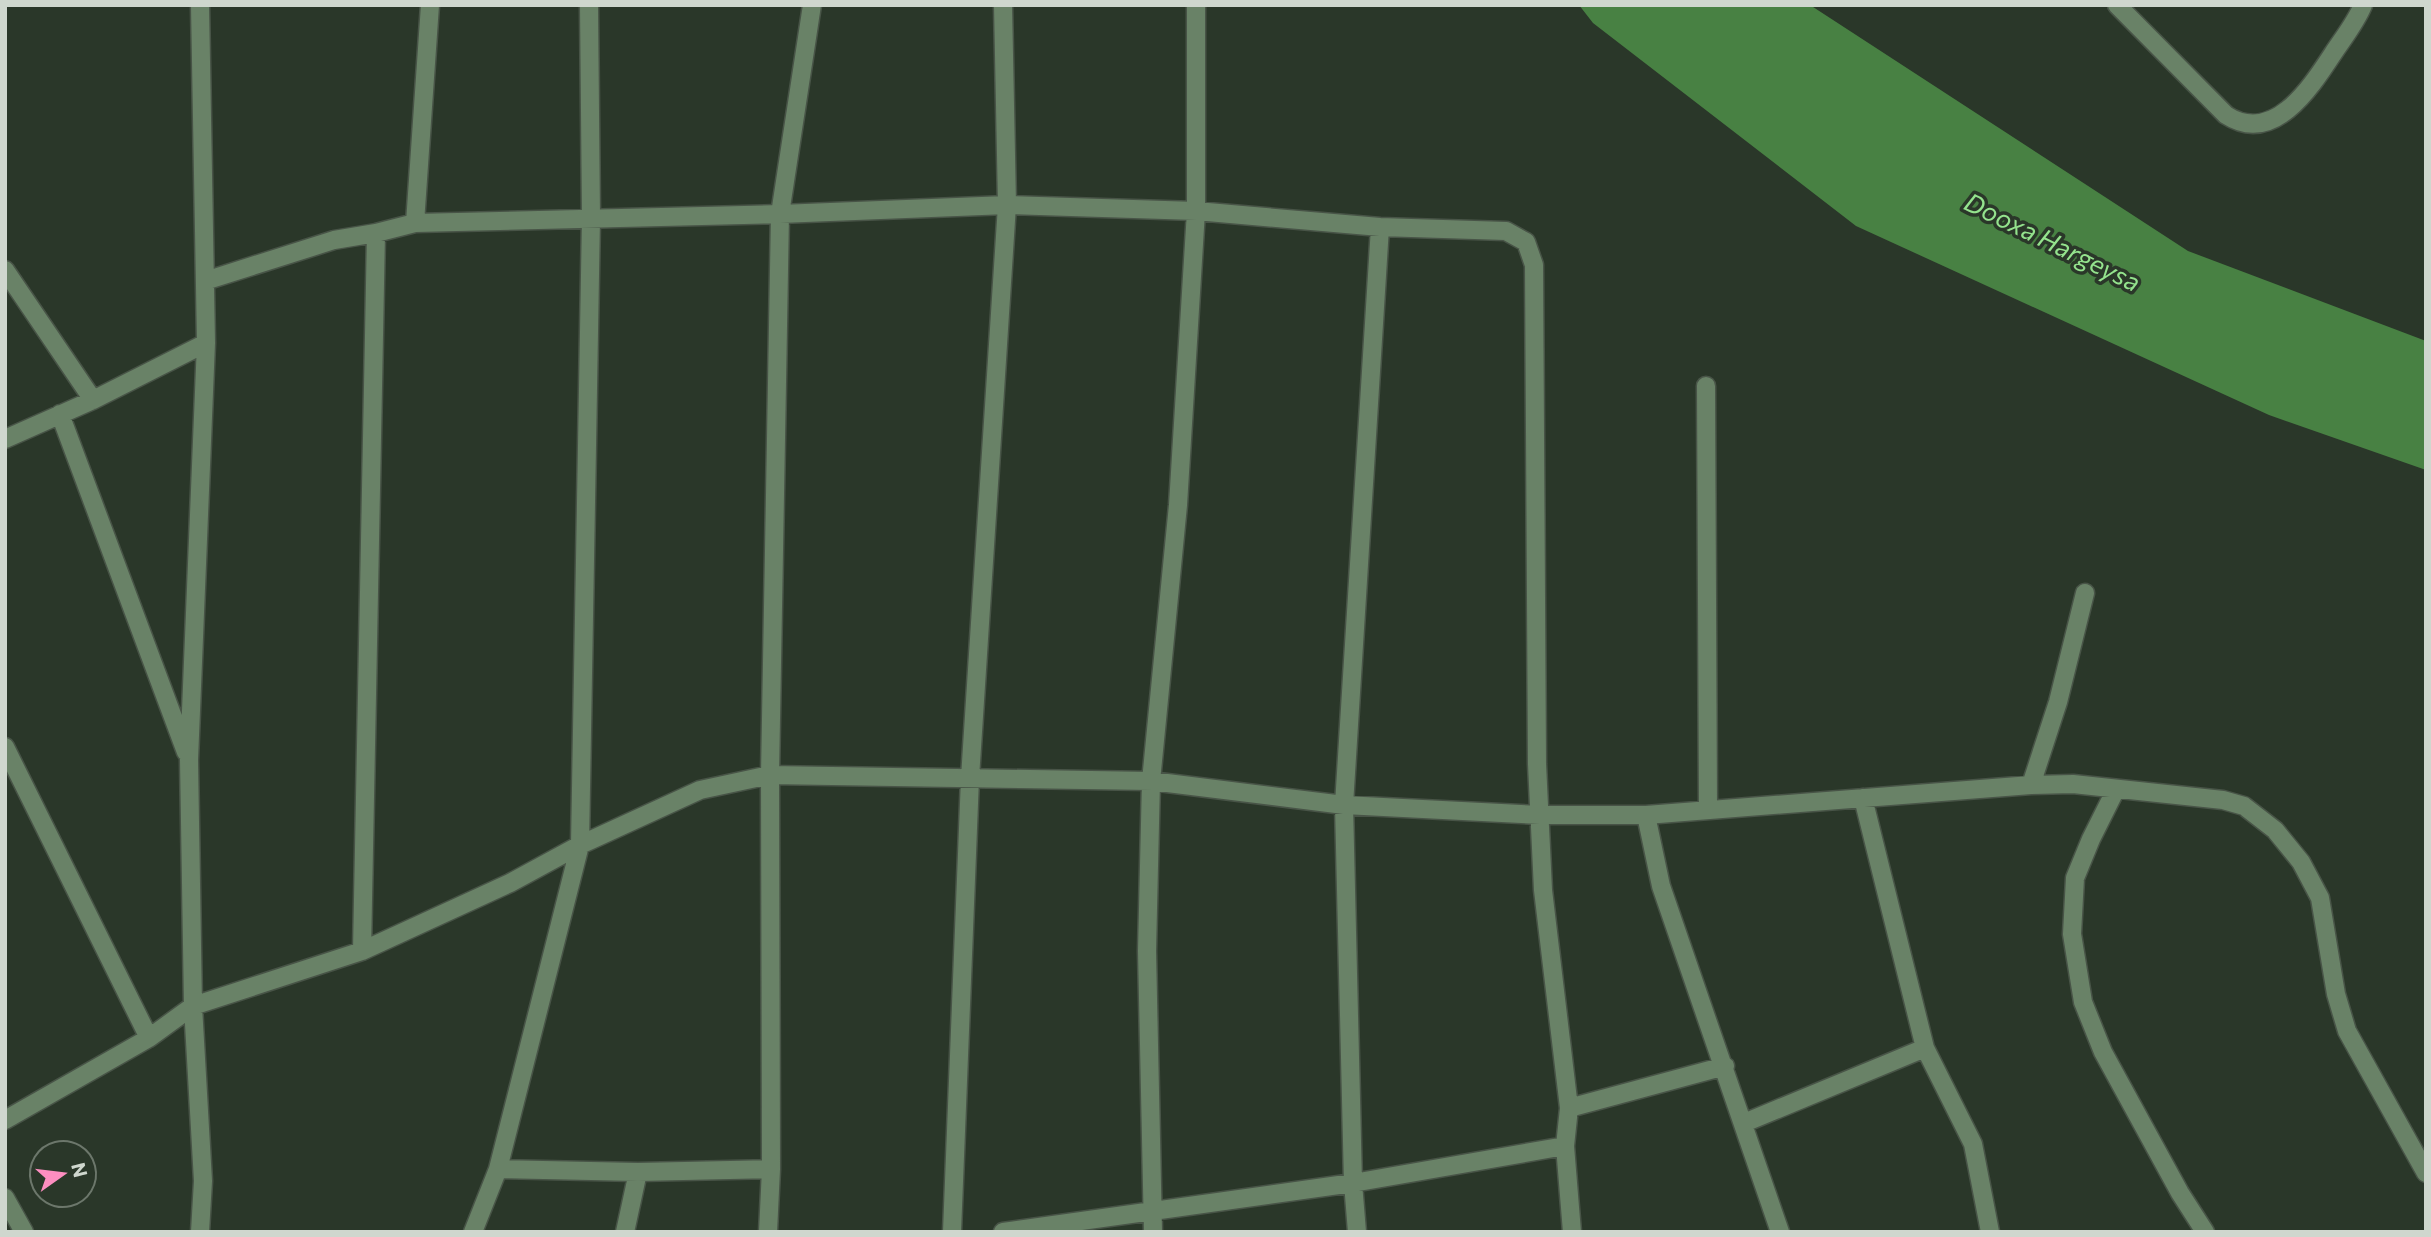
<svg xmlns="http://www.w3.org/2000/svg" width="2431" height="1237" font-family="Commissioner,sans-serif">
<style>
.water{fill:#488143}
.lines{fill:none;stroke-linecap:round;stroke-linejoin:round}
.minor-casing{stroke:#485447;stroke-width:21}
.minor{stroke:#698267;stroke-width:18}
.labels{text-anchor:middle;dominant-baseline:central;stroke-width:7;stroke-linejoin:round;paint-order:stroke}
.water-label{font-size:26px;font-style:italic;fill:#94e38d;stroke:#2a3729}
</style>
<rect width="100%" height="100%" fill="#2a3729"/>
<!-- water -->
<path class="water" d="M1579,5h231l378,246 238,90v129l-157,-55 -413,-189 -263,-203z"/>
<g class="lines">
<defs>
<path id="minor" d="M200,5l6,338 -17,417 4,246 10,175 -3,51
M2117,5l109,110c48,31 85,-28 108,-63 10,-15 22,-30 29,-47
M415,223l15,-218
M5,270l88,130
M205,281l129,-41 42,-7 39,-10 365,-9 227,-9 189,6 184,16 126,4 20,11 8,23 3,499 6,126 26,218 -4,38 7,86
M1706,386l2,424
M60,414l126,338
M5,439l88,-39 113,-57
M5,747l144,291
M2031,785l27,-83 27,-109
M2116,789l-25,50 -16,39 -3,56 11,68 20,50 77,141 25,39
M1863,798l62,250 48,96 17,88
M1646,815l15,71 119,346
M362,951l14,-718
M1569,1108l156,-42
M5,1120l144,-82 44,-32 169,-55 148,-68 70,-38 120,-55 70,-15 381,6 193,24 196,10h106l385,-30 42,-1 150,16 21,6 31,24 26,32 19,36 16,96 11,37 79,142
M1744,1123l181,-75
M498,1169l140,3 133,-3
M5,1198l19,34
M473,1232l25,-63 82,-324 11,-627 -2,-213
M625,1232l13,-60
M768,1232l3,-63 -1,-394 10,-561 32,-209
M952,1232l18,-454 37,-573 -4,-200
M1003,1232l350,-49 212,-37
M1153,1232l-6,-281 4,-170 27,-276 18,-294v-206
M1357,1232l-4,-49 -9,-378 36,-578"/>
</defs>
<!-- minor casing -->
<use href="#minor" class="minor-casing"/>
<!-- minor -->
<use href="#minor" class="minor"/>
</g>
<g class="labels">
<!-- water labels -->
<g class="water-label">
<text transform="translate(2053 241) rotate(26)">Dooxa Hargeysa</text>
</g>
</g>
<!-- border -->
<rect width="2431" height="1237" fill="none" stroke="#cfd7ce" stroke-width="14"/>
<!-- north arrow -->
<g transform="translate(63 1174) rotate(76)"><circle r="33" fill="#2a3729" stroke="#6c776b" stroke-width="2"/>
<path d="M0-5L12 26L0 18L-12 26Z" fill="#fd8ec0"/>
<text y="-10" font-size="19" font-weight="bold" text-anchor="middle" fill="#cfd7ce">N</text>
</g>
</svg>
